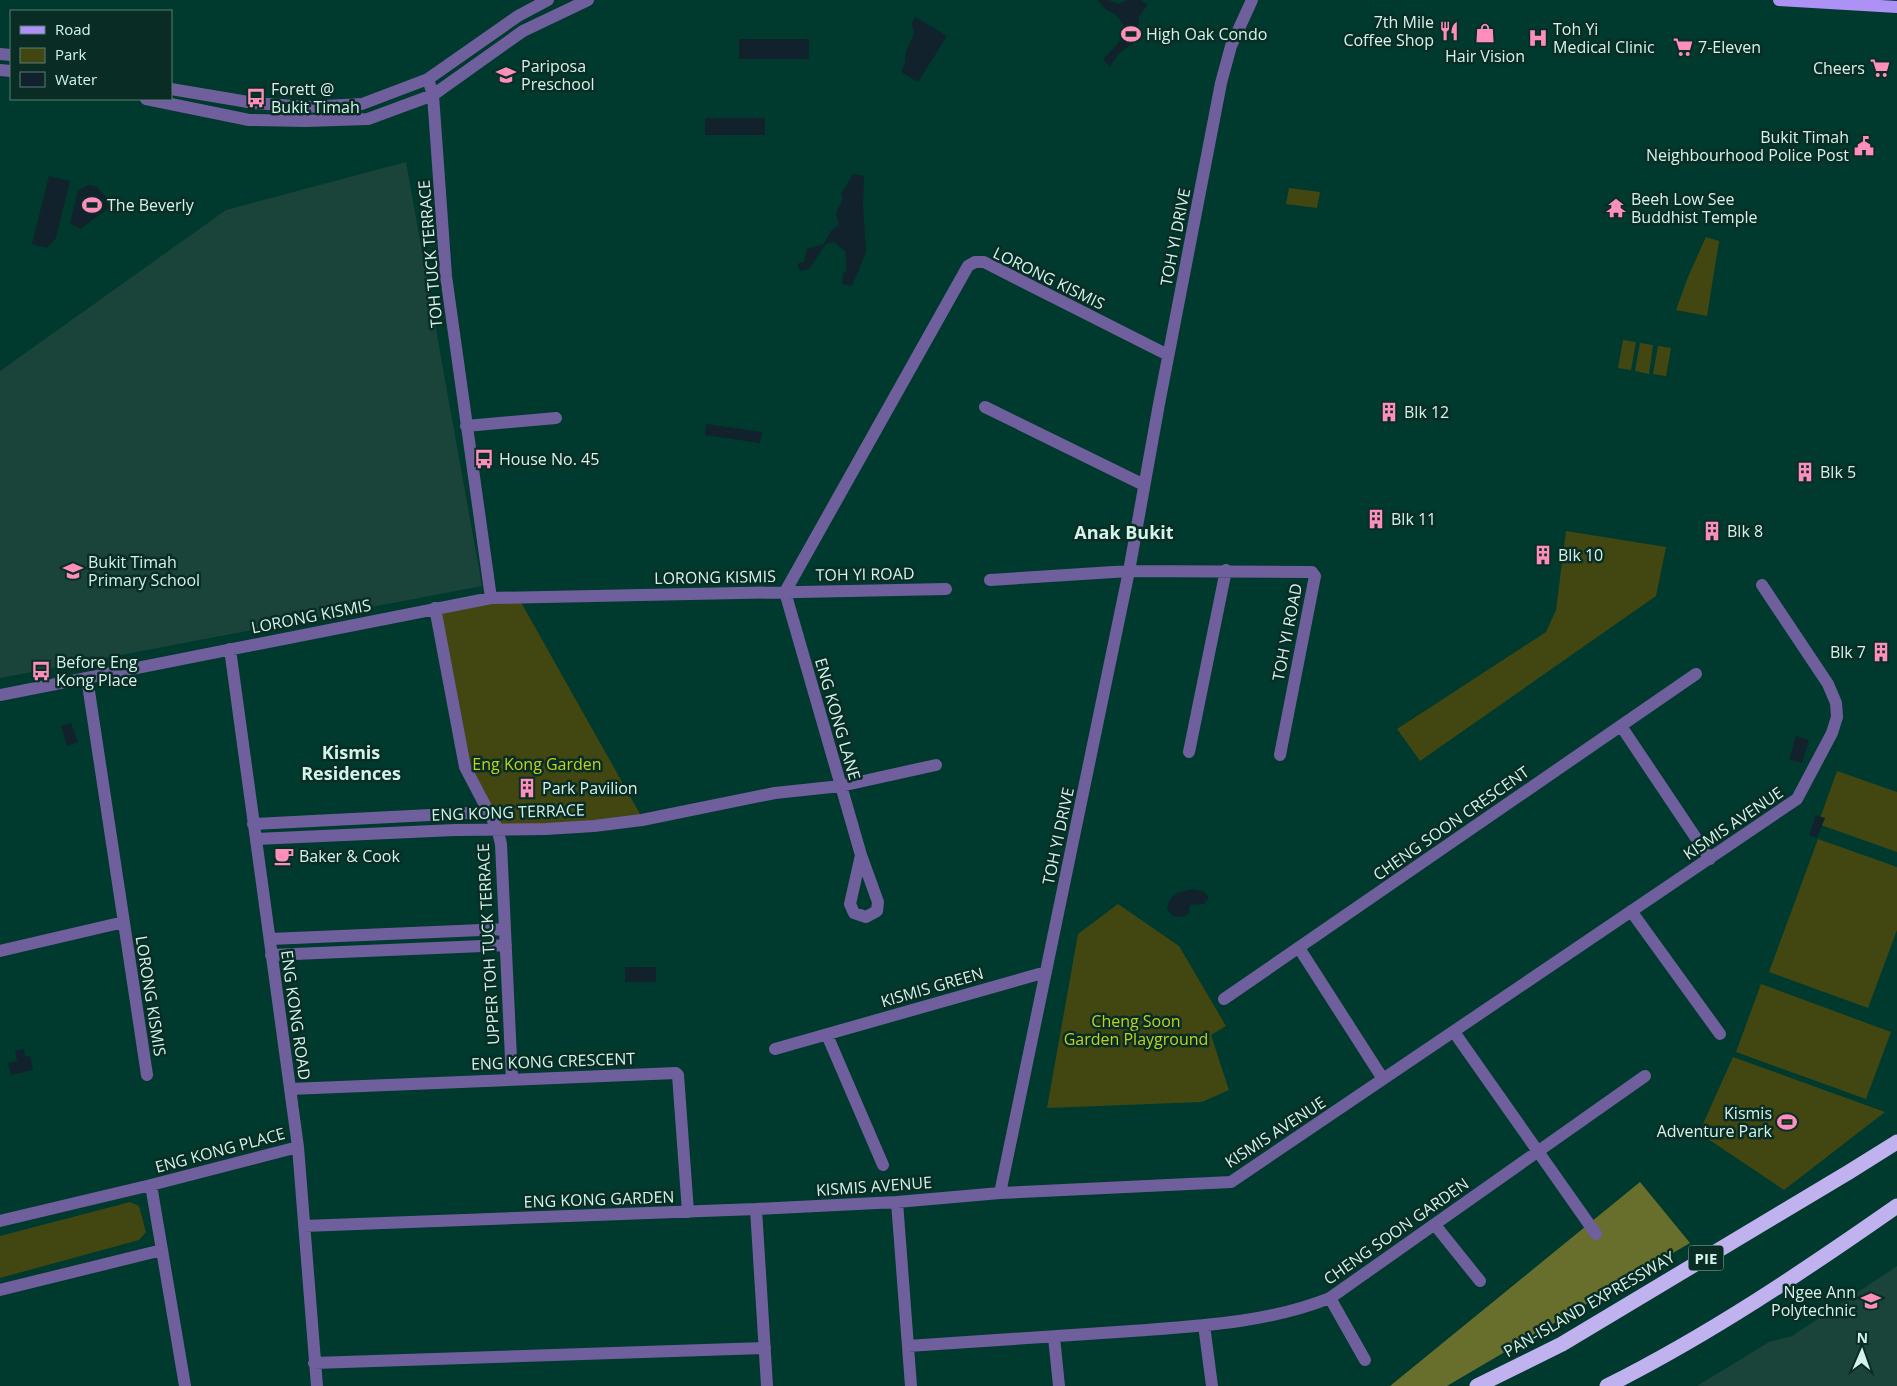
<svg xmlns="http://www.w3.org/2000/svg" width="1897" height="1386" font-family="'Open Sans',sans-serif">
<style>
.built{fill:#1a443a}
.green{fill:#424712}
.forest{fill:#686f2c}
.water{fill:#11222c}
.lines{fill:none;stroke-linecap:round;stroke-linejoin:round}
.minor{stroke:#6f5f9c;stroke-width:12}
.major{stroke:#ad91f5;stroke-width:12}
.highway{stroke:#c0b2ee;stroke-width:15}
.labels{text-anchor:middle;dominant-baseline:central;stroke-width:5;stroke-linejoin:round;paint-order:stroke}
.shield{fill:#092d25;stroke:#97b8af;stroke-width:1}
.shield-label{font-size:15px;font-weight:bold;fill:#d4f4ea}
.poi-label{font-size:16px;fill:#d4f4ea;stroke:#092d25;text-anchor:start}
.street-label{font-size:16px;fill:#d4f4ea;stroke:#092d25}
.park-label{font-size:16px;fill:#c2d11a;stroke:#092d25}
.neighbourhood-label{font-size:18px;font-weight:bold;fill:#d4f4ea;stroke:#092d25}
</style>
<rect width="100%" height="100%" fill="#00392e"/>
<!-- built -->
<path class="built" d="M406,162l76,424 -482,92v-307l226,-161z
M1897,1266v120h-200l72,-44 23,-6z"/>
<!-- green -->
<path class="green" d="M1289,188l31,4 -3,16 -31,-4z
M1706,237l13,4 -12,75 -31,-6 12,-33z
M1623,340l13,2 -5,28 -13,-2z
M1640,343l13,2 -4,29 -14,-3z
M1658,346l13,2 -5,28 -13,-2z
M1566,531l100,16 -10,49 -236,165 -23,-32 149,-97 10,-22z
M518,597l126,224 -146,8 -30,-57 -32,-163z
M1837,771l60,21v60l-79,-28z
M1818,839l79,28v63l-29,78 -99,-36z
M1118,904l61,42 47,80 -15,9 18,55 -27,12 -155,6 31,-174z
M1761,984l130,48 -25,67 -130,-47z
M1733,1057l152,55 -101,78 -85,-57z
M130,1202l9,4 7,26 -7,8 -139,38v-42z"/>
<!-- forest -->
<path class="forest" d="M1640,1182l50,61 -243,143h-57z"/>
<!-- water -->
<path class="water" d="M1098,0h10l11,4 8,-4h14l6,5 -8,12 -1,19 -2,5 -18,13 -8,13 -7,-8c12,-12 30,-27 13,-44 -3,-3 -7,-3 -10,-6 -3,-2 -6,-6 -8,-9z
M915,17l32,19 -29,46 -17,-10 4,-9 1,-11 8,-19 -2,-10z
M739,39h70v20h-70z
M705,118h60v17h-60z
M853,174l11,2 -1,28 3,48 -14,34 -10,-2 1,-11 4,-2 -2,-20 -11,-9 -8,2 -17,25 -9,2 -3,-7 7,-2 3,-13 17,-5 7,-13 8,-6 -3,-12 7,-15 -2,-4z
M49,176l21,5 -14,57 -9,10 -15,-4z
M88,185l8,1 15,17 -2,5 -29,21 -10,-6 8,-32z
M706,424l56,8 -2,11 -55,-8z
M71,723l7,19 -11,4 -6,-20z
M1796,736l13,4 -7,23 -13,-4z
M1816,815l9,3 -8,20 -8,-3z
M1192,889l11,2 6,6 -5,7 -14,1 -1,8 -6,4 -10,-1 -6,-7c3,-16 11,-16 25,-20z
M625,967h31v15h-31z
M24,1049l1,8 5,-1 3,14 -22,5 -3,-12 9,-2 -2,-10z"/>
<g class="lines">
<!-- minor -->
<path class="minor" d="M0,54l11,1
M0,70l11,1
M428,79l5,16 13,181 45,322
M171,89l83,14 53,4 55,-3 66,-25 90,-63 30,-16
M146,99l103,21 57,1 62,-2 65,-24 90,-64 65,-31
M985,407l159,78
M466,426l90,-8
M990,580l139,-9 183,1 3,4 -35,179
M785,592l183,-326 7,-4h9l184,93
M785,592l76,263 17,47 -1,9 -11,6 -12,-4 -4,-9 11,-49
M435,608l30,159 32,61 4,16 11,236
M230,649l68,498 19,239
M87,678l60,397
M0,695l491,-97 455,-9
M1621,726l89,133
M1189,752l37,-182
M253,824l236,-12
M256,839l199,-9 91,-1 48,-3 48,-6 133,-27 66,-7 95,-21
M1631,911l89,123
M270,939l235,-10
M1299,948l84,131
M0,951l124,-29
M271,955l235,-10
M1224,999l472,-325
M1454,1032l142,202
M827,1035l56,130
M775,1049l271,-77
M290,1089l386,-16 2,2 10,137
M151,1185l34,201
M1000,1193l129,-622 30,-167 62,-321 10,-37 21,-46
M897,1202l14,184
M756,1209l11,177
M0,1221l151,-36 147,-38
M1435,1225l45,56
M304,1226l452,-17 141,-7 103,-9 231,-11 566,-383 35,-66 5,-16 -1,-14 -8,-19 -66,-99
M0,1290l162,-40
M1330,1298l35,62
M1204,1325l8,61
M1054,1337l5,49
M908,1346c75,-5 149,-10 224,-15 67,-5 135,-8 198,-33l315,-222
M314,1363l451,-15"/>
<!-- major -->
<path class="major" d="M1779,0l118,7"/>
<!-- highway -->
<path class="highway" d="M1477,1386l85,-42 287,-172 48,-30
M1607,1386c102,-51 197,-115 290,-180"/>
</g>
<!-- icons -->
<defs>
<symbol id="restaurant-bare" viewBox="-9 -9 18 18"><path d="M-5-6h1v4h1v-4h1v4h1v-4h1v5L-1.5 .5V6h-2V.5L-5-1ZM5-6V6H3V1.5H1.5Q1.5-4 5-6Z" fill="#fe8ebc" stroke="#092d25" stroke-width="2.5" paint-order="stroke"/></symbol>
<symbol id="shop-bare" viewBox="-9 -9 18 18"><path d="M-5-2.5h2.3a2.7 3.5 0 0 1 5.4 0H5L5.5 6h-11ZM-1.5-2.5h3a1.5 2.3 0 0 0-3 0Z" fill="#fe8ebc" stroke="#092d25" stroke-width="2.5" paint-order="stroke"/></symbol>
<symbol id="stadium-bare" viewBox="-9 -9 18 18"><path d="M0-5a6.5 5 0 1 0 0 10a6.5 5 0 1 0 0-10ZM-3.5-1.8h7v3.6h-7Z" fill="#fe8ebc" stroke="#092d25" stroke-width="2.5" paint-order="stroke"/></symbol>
<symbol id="hospital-bare" viewBox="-9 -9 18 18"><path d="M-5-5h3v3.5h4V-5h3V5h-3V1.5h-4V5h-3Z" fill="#fe8ebc" stroke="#092d25" stroke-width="2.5" paint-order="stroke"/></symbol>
<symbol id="supermarket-bare" viewBox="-9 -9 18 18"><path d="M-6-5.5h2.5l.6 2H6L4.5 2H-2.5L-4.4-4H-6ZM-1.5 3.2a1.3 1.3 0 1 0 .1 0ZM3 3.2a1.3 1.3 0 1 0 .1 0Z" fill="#fe8ebc" stroke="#092d25" stroke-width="2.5" paint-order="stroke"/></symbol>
<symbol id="school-bare" viewBox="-9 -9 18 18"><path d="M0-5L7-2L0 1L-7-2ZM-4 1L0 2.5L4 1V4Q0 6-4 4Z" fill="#fe8ebc" stroke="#092d25" stroke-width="2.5" paint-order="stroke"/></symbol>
<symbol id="bus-bare" viewBox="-9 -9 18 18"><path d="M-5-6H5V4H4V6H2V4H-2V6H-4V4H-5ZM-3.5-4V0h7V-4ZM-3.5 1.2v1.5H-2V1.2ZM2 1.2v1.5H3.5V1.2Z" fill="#fe8ebc" stroke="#092d25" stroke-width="2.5" paint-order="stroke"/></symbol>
<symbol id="civic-bare" viewBox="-9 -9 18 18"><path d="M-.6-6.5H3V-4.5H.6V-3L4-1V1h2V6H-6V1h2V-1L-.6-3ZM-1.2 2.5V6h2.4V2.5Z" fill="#fe8ebc" stroke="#092d25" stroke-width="2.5" paint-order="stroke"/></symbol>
<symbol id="temple-bare" viewBox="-9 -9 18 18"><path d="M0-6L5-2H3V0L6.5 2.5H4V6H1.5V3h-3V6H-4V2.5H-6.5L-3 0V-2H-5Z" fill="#fe8ebc" stroke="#092d25" stroke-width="2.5" paint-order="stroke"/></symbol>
<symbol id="building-bare" viewBox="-9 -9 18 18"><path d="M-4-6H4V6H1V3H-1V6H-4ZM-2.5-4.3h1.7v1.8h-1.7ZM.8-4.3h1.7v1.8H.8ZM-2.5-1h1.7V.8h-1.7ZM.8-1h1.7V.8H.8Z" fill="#fe8ebc" stroke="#092d25" stroke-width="2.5" paint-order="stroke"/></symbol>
<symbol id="cafe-bare" viewBox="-9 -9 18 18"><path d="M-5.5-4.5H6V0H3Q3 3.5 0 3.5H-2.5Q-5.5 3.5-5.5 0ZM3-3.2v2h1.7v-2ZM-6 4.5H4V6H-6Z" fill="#fe8ebc" stroke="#092d25" stroke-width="2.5" paint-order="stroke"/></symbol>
<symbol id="university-bare" viewBox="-9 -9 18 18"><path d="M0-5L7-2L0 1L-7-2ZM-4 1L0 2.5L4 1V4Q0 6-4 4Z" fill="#fe8ebc" stroke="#092d25" stroke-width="2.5" paint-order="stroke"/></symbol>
</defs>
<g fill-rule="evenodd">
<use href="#restaurant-bare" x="1435" y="17" width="28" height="28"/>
<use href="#shop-bare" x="1471" y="19" width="28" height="28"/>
<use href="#stadium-bare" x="1117" y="20" width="28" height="28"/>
<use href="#hospital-bare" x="1524" y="24" width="28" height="28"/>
<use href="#supermarket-bare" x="1669" y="33" width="28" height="28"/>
<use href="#supermarket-bare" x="1866" y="54" width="28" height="28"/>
<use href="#school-bare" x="492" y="61" width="28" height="28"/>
<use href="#bus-bare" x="242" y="84" width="28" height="28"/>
<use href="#civic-bare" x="1850" y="132" width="28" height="28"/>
<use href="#stadium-bare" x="78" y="191" width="28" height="28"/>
<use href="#temple-bare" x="1602" y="194" width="28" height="28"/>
<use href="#building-bare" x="1375" y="398" width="28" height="28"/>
<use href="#bus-bare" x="470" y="445" width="28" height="28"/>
<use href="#building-bare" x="1791" y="458" width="28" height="28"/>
<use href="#building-bare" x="1362" y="505" width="28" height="28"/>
<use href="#building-bare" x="1698" y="517" width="28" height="28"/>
<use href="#building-bare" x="1529" y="541" width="28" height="28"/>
<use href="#school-bare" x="59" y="557" width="28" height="28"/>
<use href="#building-bare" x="1867" y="638" width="28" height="28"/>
<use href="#bus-bare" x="27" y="657" width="28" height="28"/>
<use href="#building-bare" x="513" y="774" width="28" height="28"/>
<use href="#cafe-bare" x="270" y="842" width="28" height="28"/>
<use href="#stadium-bare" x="1773" y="1108" width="28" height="28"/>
<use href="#university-bare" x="1857" y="1287" width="28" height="28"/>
</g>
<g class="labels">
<!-- shield labels -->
<rect class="shield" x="1688.5" y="1245.5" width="35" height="25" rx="4"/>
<g class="shield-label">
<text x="1706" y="1258">PIE</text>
</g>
<!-- poi labels -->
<g class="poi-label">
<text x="1434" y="22" text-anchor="end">7th Mile<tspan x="1434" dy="18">Coffee Shop</tspan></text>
<text x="1553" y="29">Toh Yi<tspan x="1553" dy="18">Medical Clinic</tspan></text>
<text x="1146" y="34">High Oak Condo</text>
<text x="1698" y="47">7-Eleven</text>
<text x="1485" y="56" text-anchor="middle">Hair Vision</text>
<text x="521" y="66">Pariposa<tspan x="521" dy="18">Preschool</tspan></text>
<text x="1865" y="68" text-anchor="end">Cheers</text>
<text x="271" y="89">Forett @<tspan x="271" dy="18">Bukit Timah</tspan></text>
<text x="1849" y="137" text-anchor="end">Bukit Timah<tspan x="1849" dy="18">Neighbourhood Police Post</tspan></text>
<text x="1631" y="199">Beeh Low See<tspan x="1631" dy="18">Buddhist Temple</tspan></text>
<text x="107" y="205">The Beverly</text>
<text x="1404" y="412">Blk 12</text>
<text x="499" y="459">House No. 45</text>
<text x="1820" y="472">Blk 5</text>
<text x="1391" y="519">Blk 11</text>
<text x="1727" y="531">Blk 8</text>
<text x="1558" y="555">Blk 10</text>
<text x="88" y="562">Bukit Timah<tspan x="88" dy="18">Primary School</tspan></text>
<text x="1866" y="652" text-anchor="end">Blk 7</text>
<text x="56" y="662">Before Eng<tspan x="56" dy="18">Kong Place</tspan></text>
<text x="542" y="788">Park Pavilion</text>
<text x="299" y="856">Baker &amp; Cook</text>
<text x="1772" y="1113" text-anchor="end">Kismis<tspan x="1772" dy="18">Adventure Park</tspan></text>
<text x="1856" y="1292" text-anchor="end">Ngee Ann<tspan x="1856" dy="18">Polytechnic</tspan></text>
</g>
<!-- street labels -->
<g class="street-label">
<text transform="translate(1175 237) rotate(-79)">TOH YI DRIVE</text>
<text transform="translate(430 254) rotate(-95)">TOH TUCK TERRACE</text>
<text transform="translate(1049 278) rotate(26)">LORONG KISMIS</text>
<text transform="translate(865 574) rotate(-1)">TOH YI ROAD</text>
<text transform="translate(715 577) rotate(-1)">LORONG KISMIS</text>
<text transform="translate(311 616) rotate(-11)">LORONG KISMIS</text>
<text transform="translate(1287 632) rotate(-79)">TOH YI ROAD</text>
<text transform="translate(838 719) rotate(74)">ENG KONG LANE</text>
<text transform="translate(508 812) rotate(-2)">ENG KONG TERRACE</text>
<text transform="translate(1451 823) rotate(-35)">CHENG SOON CRESCENT</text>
<text transform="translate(1733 823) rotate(-34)">KISMIS AVENUE</text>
<text transform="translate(1058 836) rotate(-78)">TOH YI DRIVE</text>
<text transform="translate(488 944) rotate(-93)">UPPER TOH TUCK TERRACE</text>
<text transform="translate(932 987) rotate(-16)">KISMIS GREEN</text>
<text transform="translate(151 996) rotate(81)">LORONG KISMIS</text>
<text transform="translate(296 1015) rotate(82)">ENG KONG ROAD</text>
<text transform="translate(553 1061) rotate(-2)">ENG KONG CRESCENT</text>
<text transform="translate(1275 1132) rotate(-33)">KISMIS AVENUE</text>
<text transform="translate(220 1150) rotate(-15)">ENG KONG PLACE</text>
<text transform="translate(874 1186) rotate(-4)">KISMIS AVENUE</text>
<text transform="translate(599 1199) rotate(-2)">ENG KONG GARDEN</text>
<text transform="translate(1396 1231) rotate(-35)">CHENG SOON GARDEN</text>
<text transform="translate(1589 1304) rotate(-30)">PAN-ISLAND EXPRESSWAY</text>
</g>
<!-- park labels -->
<g class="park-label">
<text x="537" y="764">Eng Kong Garden</text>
<text x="1136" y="1021">Cheng Soon<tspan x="1136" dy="18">Garden Playground</tspan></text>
</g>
<!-- neighbourhood labels -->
<g class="neighbourhood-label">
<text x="1124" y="532">Anak Bukit</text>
<text x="351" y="752">Kismis<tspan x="351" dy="21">Residences</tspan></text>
</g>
</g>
<!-- legend -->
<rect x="10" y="10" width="162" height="90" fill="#092d25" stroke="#5a7d74"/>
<rect x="20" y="26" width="25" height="8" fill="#ad91f5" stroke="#5a7d74"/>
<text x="55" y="35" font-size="15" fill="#d4f4ea">Road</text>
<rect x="20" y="48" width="25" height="15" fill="#424712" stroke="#5a7d74"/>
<text x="55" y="60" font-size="15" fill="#d4f4ea">Park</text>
<rect x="20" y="72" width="25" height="15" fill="#11222c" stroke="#5a7d74"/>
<text x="55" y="85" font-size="15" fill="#d4f4ea">Water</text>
<!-- north arrow -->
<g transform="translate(1862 1351) rotate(2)" stroke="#092d25" stroke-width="4" paint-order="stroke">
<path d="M0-4L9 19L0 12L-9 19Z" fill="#d4f4ea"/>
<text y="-8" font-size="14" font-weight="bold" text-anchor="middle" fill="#d4f4ea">N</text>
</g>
</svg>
